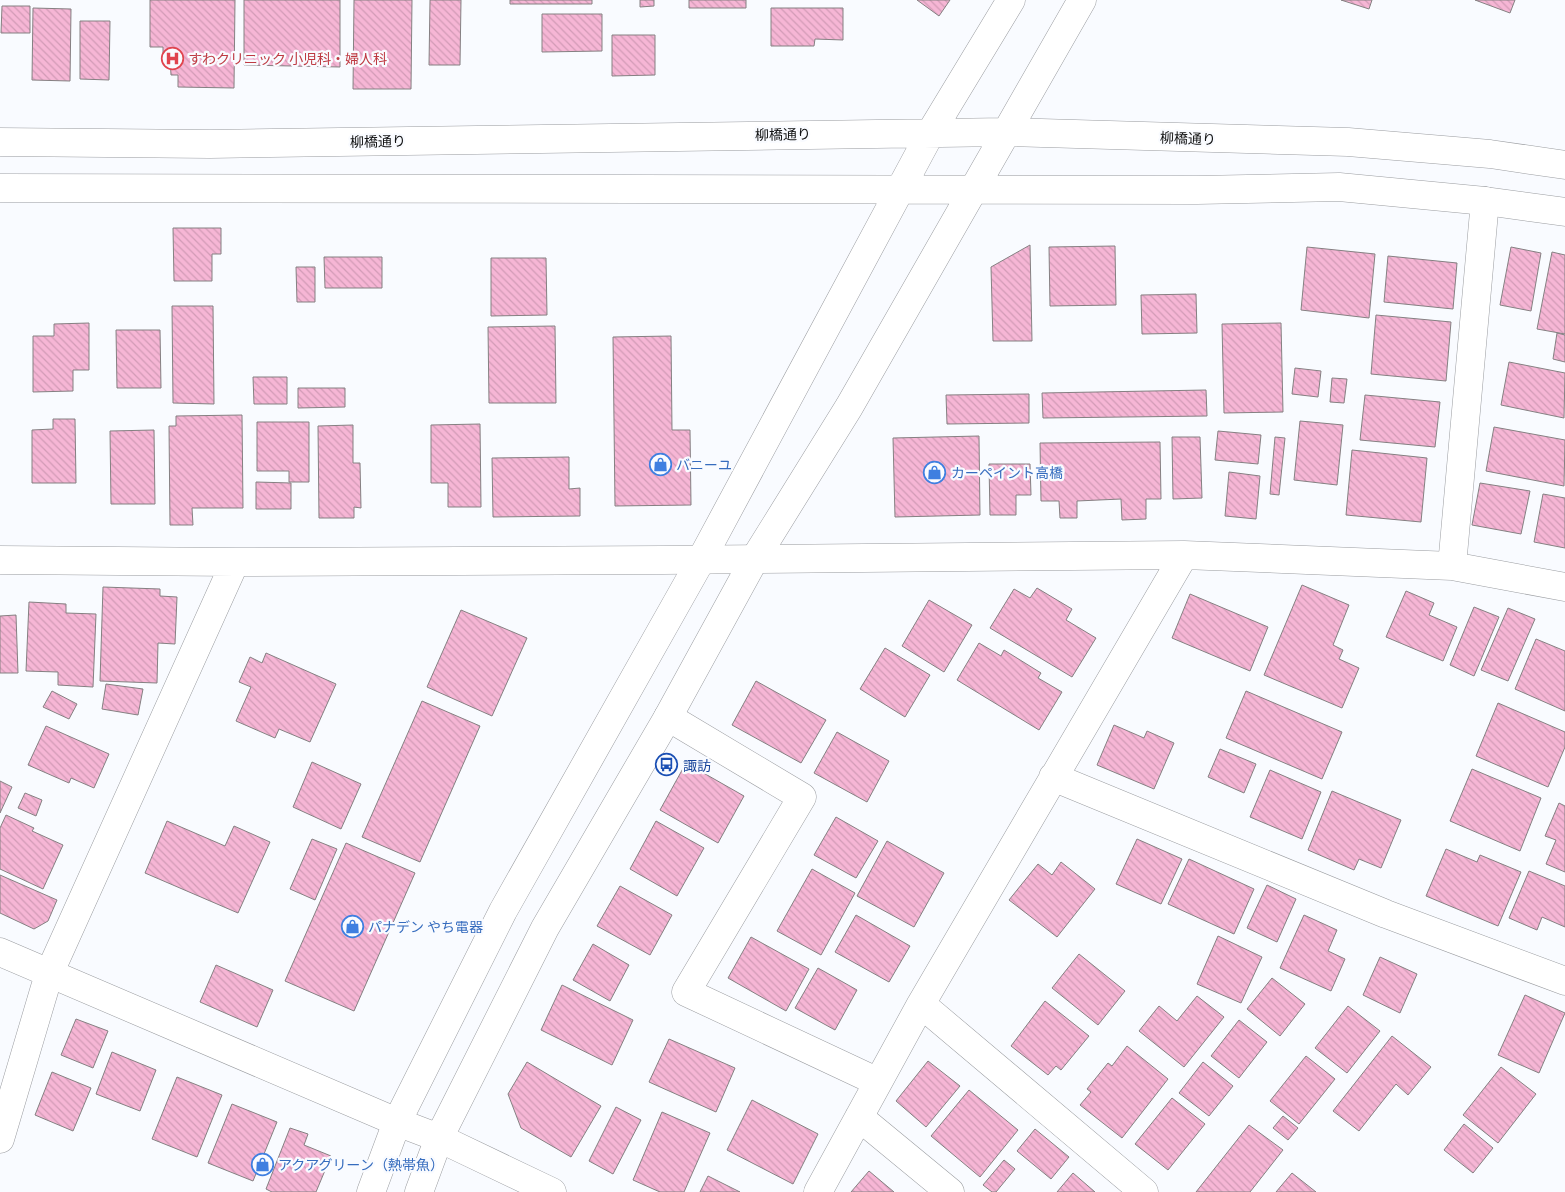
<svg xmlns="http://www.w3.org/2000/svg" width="1565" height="1192" font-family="'Titillium Web','Noto Sans JP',sans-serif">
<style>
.building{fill:url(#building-back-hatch);stroke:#858082}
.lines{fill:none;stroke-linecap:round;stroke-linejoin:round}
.minor-casing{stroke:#9b9da1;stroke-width:29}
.tertiary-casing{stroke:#9b9da1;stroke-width:29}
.minor{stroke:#fff;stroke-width:28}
.tertiary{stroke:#fff;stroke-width:28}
.labels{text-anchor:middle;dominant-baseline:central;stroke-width:4.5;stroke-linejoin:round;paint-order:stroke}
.health-label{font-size:14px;fill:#be3a42;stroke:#f9fbff;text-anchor:start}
.street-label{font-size:14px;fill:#111213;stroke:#f9fbff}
.shop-label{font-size:14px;fill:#366cbe;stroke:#f9fbff;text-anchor:start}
.transit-label{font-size:14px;fill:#164399;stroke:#f9fbff;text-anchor:start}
</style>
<defs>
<pattern id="building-back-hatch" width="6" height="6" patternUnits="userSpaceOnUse" patternTransform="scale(1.25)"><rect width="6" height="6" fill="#f6b6d5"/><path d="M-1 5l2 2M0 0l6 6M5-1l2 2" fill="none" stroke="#d29bb6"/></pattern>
</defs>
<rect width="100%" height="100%" fill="#f9fbff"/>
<!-- building -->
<path class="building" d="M150,0h85l-1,88 -56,-1v-12h-7l-1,-18h-7v-10h-13z
M244,0h96v67l-96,-2z
M354,0h58l-1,89h-58z
M430,0h31l-1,65h-31z
M510,0h82v4h-82z
M640,0h14v6l-14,1z
M689,0h57v8h-57z
M917,0h33l-11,16z
M1341,0h31l-3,9z
M1475,0h40l-5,13z
M2,6h28v27h-29z
M33,8l38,1 -1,72 -38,-1z
M771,8h72v32l-28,-1 -1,7h-43z
M542,14h60v37l-60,1z
M80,21h30l-1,59 -29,-1z
M612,35h43v40l-43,1z
M173,228h48v26h-9v27h-38z
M1030,245l2,96h-39l-2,-74z
M1115,246l1,59 -66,1 -1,-59z
M1307,247l68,7 -6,64 -68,-8z
M1511,247l30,6 -10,58 -31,-6z
M1552,252l13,3v79l-28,-5z
M1388,256l69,7 -4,46 -69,-7z
M324,257h58v31h-57z
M491,258h55l1,57 -56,1z
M296,267h19v35h-18z
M1196,294l1,39 -55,1 -1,-39z
M172,306h41l1,98 -41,-1z
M1376,315l75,7 -5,59 -75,-7z
M89,323v47h-16v21l-40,1v-56h21v-12z
M1281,323l2,89 -59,1 -2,-89z
M555,326l1,77h-67l-1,-76z
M116,330h44l1,58h-44z
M1557,333l8,2v27l-12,-3z
M671,336l1,94h18l1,75 -76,1 -2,-169z
M1509,362l56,11 -1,45 -63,-13z
M1295,368l26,3 -3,26 -26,-3z
M253,377h34v27h-33z
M1332,378l15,1 -3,24 -14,-1z
M298,388h47v19l-47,1z
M1206,390l1,26 -164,2 -1,-25z
M1029,394v29l-82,1 -1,-29z
M1365,395l75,7 -5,45 -75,-7z
M242,415l1,93h-51l1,17h-23l-1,-99h7v-10z
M53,419h22l1,64h-44v-53l21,-1z
M1300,421l43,4 -6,60 -43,-5z
M257,422h52v60h-20v-11h-32z
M480,424l1,83h-33v-24h-17v-58z
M353,425v38h7l1,45 -7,-1v11h-35l-1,-92z
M1494,427l71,13 -1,46 -78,-15z
M154,430l1,74h-44l-1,-73z
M1218,431l43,4 -3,29 -43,-4z
M979,436l1,79 -85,2 -2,-79z
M1172,437h28l2,61 -29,1z
M1275,437l10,1 -6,57 -9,-1z
M1160,442l1,57h-15v20l-24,1 -1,-21 -44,2v17h-17l-1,-17h-18l-1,-58z
M1352,450l75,8 -6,64 -75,-7z
M569,457v32l11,-1v28l-87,1 -1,-59z
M989,464h41l1,31h-15v20h-26z
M1229,472l31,4 -4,43 -31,-3z
M256,482l35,1v26h-35z
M1480,483l50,8 -9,43 -49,-9z
M1543,494l22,4v50l-31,-6z
M1302,585l47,20 -16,40 10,5 -4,9 20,9 -17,40 -78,-33z
M103,587l57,2v7l17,1 -2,47 -17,-1 -1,40 -57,-2z
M1037,588l35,21 -6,11 30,18 -24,39 -82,-49 24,-39 16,9z
M1406,591l28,12 -5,12 28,12 -14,34 -57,-24z
M1190,594l78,33 -18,44 -78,-33z
M929,600l43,25 -28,47 -42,-26z
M29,602l37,2v9l30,1 -3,73 -35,-2v-13l-32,-1z
M1474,607l25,10 -25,59 -24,-11z
M1508,608l27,11 -27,62 -27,-11z
M461,610l66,28 -35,78 -65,-29z
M16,615l2,58h-18v-57z
M1536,639l29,12v60l-50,-22z
M979,643l22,13 3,-6 37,23 -3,5 24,14 -23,38 -82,-50z
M885,648l45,27 -25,42 -45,-28z
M266,653l70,31 -26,58 -31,-13 -4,9 -39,-17 15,-34 -12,-5 11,-25 12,6z
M756,681l70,39 -25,43 -69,-38z
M106,684l37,5 -5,26 -36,-6z
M52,691l25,13 -8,15 -26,-12z
M1246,691l96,41 -20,47 -96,-41z
M422,701l58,25 -60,136 -58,-25z
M1498,703l67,29v15l-17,40 -72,-31z
M1114,725l30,13 3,-7 27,12 -20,46 -57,-24z
M46,726l63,28 -15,34 -23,-10 -2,5 -41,-18z
M837,732l52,29 -22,41 -53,-29z
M1220,749l36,15 -12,29 -36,-16z
M312,762l49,22 -20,45 -48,-22z
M686,763l58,33 -26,47 -58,-33z
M1472,769l69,29 -21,53 -70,-30z
M1270,770l51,22 -19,47 -52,-22z
M0,781l12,6 -12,26z
M1332,791l69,29 -20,48 -22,-9 -5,11 -46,-20z
M25,793l17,7 -6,16 -18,-8z
M1559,803l6,3v66l-19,-8 10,-24 -11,-4z
M6,815l28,13 -2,3 31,14 -20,44 -43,-20v-41z
M836,817l42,24 -22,37 -42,-23z
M167,821l58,25 9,-20 36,16 -32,71 -93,-40z
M656,821l48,27 -27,48 -47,-27z
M312,839l25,10 -22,51 -25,-11z
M1137,839l45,20 -21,45 -45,-20z
M887,841l57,32 -30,54 -57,-31z
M346,843l69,30 -61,138 -69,-30z
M1446,849l31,13 3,-7 41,17 -23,54 -72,-30z
M1189,859l65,30 -20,45 -66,-30z
M1061,862l34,27 -38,48 -48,-37 29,-36 14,11z
M812,869l43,24 -34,62 -44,-24z
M1529,871l36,15v41l-23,-10 -5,13 -28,-12z
M0,875l57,25 -9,21 -14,8 -34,-16z
M1267,885l29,14 -19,43 -30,-14z
M620,886l52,29 -22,40 -53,-29z
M856,915l54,31 -21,36 -54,-30z
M1304,915l33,15 -9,21 17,8 -14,32 -51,-23z
M1218,936l44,21 -21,46 -44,-19z
M751,937l58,32 -23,42 -58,-33z
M593,944l36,21 -19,36 -37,-21z
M1079,954l46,37 -27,34 -46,-37z
M1380,957l37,17 -17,39 -37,-18z
M216,965l57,25 -16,37 -57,-25z
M818,968l39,22 -22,40 -40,-22z
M1272,978l33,26 -25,32 -33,-27z
M562,985l71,35 -21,45 -71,-35z
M1525,995l40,18 -26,60 -41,-18z
M1197,996l27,21 -40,50 -45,-36 20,-25 18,15z
M1045,1001l44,35 -28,34 -5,-4 -8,9 -37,-29z
M1348,1006l32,25 -33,42 -32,-25z
M76,1019l32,12 -15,37 -32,-13z
M1239,1020l28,22 -28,36 -28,-22z
M1392,1036l39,31 -23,28 -12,-11 -37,47 -26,-20z
M669,1039l66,29 -19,44 -67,-30z
M1127,1046l41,33 -46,59 -42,-33 11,-13 -4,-3 21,-26 4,3z
M112,1052l44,18 -16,41 -44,-17z
M1306,1056l29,23 -36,45 -29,-23z
M928,1061l32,25 -34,41 -30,-26z
M527,1062l74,44 -30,51 -50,-29 -13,-34z
M1203,1062l30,24 -24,30 -30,-23z
M1501,1067l35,27 -38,49 -35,-28z
M52,1072l39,16 -18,43 -38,-16z
M177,1077l45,18 -25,62 -45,-18z
M969,1090l49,40 -38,47 -49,-41z
M1172,1098l33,26 -37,46 -33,-26z
M752,1100l66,34 -25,50 -66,-34z
M232,1104l45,18 -24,59 -45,-18z
M616,1107l25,13 -28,54 -24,-13z
M662,1112l48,21 -26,59h-24l-27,-12z
M1283,1116l15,12 -10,12 -15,-12z
M1464,1124l29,24 -20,25 -29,-23z
M1249,1125l34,25 -33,42h-54z
M290,1128l18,6 -4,11 27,11 -15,36h-44l-6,-3z
M1035,1129l34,28 -18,22 -34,-28z
M1004,1160l11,9 -19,23h-4l-9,-7z
M869,1171l25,21h-43z
M1073,1173l22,19h-38z
M1292,1173l24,19h-40z
M708,1176l32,16h-40z"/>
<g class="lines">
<defs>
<path id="minor" d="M0,560l235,2 429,-2 520,-5 268,11 113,21
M1452,566l33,-365
M668,717l134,80 -116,195 192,90
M1053,777l333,137 179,67
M0,952l397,170
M921,1004l223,188
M859,1117l91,75
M0,1139l49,-165 186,-412
M818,1192l103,-188 263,-449"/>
<path id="tertiary" d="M0,142l210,2 795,-12 343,10 142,12 75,11
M0,188l1197,2 142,-3 146,14 80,11
M397,1122l42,16 113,54
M371,1192l26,-70 106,-211 198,-351 230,-428 80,-132
M419,1192l20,-54 106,-210 123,-211 86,-157 95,-153 233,-407"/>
</defs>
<!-- minor casing -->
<use href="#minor" class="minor-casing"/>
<!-- tertiary casing -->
<use href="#tertiary" class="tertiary-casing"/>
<!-- minor -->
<use href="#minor" class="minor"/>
<!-- tertiary -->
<use href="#tertiary" class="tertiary"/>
</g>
<!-- icons -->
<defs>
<symbol id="hospital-ring" viewBox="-11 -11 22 22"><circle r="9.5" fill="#f9fbff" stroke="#e0444e" stroke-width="1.5"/><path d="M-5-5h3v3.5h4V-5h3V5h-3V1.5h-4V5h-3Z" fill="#e0444e"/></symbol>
<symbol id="shop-ring" viewBox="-11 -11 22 22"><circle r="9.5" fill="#f9fbff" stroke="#3f7fe0" stroke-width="1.5"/><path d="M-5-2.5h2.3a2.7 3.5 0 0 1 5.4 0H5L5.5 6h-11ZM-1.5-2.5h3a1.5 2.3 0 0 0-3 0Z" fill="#3f7fe0"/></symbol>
<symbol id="bus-ring" viewBox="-11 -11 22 22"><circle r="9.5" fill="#f9fbff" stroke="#1a4fb4" stroke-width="1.5"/><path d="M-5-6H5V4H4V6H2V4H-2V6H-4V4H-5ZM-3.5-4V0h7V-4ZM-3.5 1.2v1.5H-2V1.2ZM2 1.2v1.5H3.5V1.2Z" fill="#1a4fb4"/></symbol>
</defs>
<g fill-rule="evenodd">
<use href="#hospital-ring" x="160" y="46" width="25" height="25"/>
<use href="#shop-ring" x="648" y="452" width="25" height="25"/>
<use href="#shop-ring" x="922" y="460" width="25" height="25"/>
<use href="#bus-ring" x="654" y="752" width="25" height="25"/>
<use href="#shop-ring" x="340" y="914" width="25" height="25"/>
<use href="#shop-ring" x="250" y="1152" width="25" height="25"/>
</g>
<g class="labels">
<!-- health labels -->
<g class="health-label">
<text x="188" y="58">すわクリニック 小児科・婦人科</text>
</g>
<!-- street labels -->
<g class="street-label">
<text transform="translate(783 134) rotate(-1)">柳橋通り</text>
<text transform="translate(1188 138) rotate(2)">柳橋通り</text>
<text transform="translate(378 141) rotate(-1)">柳橋通り</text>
</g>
<!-- shop labels -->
<g class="shop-label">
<text x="676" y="464">バニーユ</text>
<text x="951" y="472">カーペイント高橋</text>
<text x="368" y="926">パナデン やち電器</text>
<text x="278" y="1164">アクアグリーン（熱帯魚）</text>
</g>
<!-- transit labels -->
<g class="transit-label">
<text x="683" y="765">諏訪</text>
</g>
</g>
</svg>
